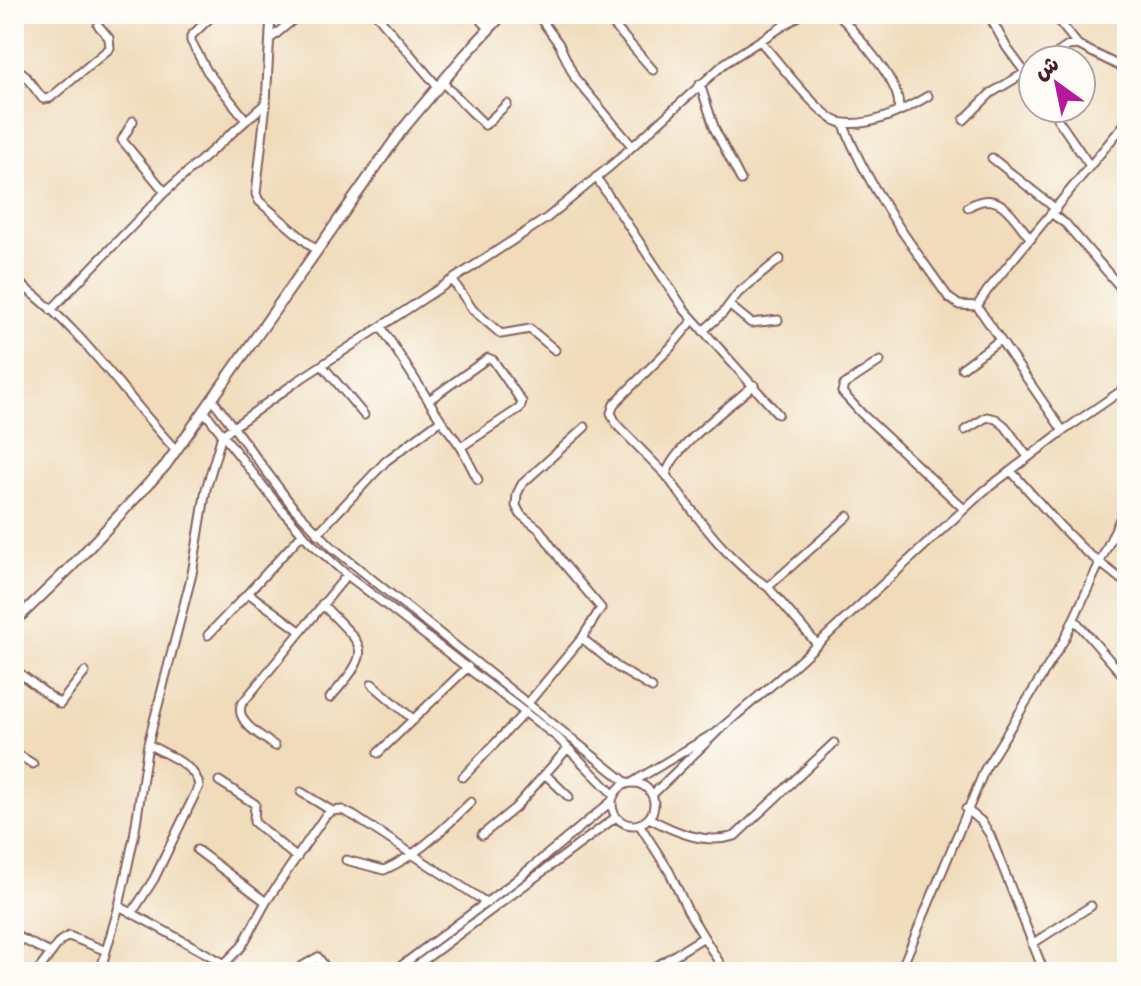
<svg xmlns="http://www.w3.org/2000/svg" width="1141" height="986" font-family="'Architects Daughter','Playpen Sans Arabic',sans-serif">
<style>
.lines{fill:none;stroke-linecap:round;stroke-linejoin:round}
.minor-casing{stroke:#84615d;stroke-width:11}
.tertiary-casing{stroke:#84615d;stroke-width:13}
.minor{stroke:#fff;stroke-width:7}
.tertiary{stroke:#fff;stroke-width:9}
</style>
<rect width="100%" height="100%" fill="#fdfcf7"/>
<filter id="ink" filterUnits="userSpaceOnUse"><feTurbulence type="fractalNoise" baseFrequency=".0125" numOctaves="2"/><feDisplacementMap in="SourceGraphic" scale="16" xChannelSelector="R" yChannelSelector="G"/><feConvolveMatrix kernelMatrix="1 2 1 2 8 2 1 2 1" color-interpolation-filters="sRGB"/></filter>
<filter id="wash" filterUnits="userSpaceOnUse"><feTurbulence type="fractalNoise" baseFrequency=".006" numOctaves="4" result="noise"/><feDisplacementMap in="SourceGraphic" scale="32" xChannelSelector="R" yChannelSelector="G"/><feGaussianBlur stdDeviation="1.8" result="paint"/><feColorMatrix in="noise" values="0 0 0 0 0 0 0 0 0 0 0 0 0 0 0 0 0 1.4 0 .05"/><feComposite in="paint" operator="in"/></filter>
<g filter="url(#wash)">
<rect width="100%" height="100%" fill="#f0dcbb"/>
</g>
<g filter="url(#ink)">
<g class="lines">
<defs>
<path id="minor" d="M214,14l-23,22v5l16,30 39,49
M271,14l-5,89 -10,91 3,7 57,49
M376,14l62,73
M475,14l14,14
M537,14l22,30 16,34 57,68
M604,14l49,56
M839,14c16,21 66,71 59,96
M992,14l-2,3 17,31 26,35
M1053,14l25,31
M270,39l30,-25
M761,42c16,18 58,74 78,80 28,7 66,-12 89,-26
M1047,60l21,-14 10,-1 49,25
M14,69l9,4 20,26 7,-1 60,-50 -1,-10 -11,-13
M442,82l43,43 22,-21
M700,84l15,46 26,50
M1050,108l40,58
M964,120l27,-27 42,-25
M133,121l-11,19 43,52
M843,123c25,65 66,119 106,175l10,7 18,1
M992,158l64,51
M596,177l88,132 94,105
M968,207c32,-20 44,10 63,32
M1052,214l14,10 61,71
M453,281l20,29 28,24 29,-5 25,21
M14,296l9,-10c60,44 102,110 153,164
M729,305l22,18 27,-3
M51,310l114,-118 101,-89
M703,331l20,-18 15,-20 42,-34
M880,361l-36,24 -2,7 19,21 103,96
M322,365l42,50
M962,368l38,-28
M754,385c-23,20 -82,63 -88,90 29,39 60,85 102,112
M213,400l80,107 40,41 294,235
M429,400l59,-42 5,2 29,42 -2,6 -59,39 -20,-27
M204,411l77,98 29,33 37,33 211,163 56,57
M965,430l22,-13 9,2 9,7 23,31
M1063,431l-86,-125 10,-15 140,-170
M461,447l17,33
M1011,471l49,55 25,25 42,33
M666,475l-49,-50 -6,-12 3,-9 56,-56 23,-28
M317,534l69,-73 55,-41 -59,-92
M322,604c44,46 53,43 8,94
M1074,619l53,61
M300,631l-52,-38 54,-59
M208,635l40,-42
M582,638l19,-30 -38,-45 -24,-34 -18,-14 -5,-9 1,-12 5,-10 63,-57
M816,643l-48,-56 80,-71
M14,669l46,35 25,-32
M372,684l42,36
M529,702l53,-64 35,29 35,21
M275,746c-13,-10 -39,-23 -34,-41l106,-130
M14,752l19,12
M378,753l90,-86
M546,775l23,22
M463,777l62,-65
M219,781l36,23 -1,18 43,36
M633,782l78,-47
M612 804a21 21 0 1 1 42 0a21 21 0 1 1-42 0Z
M301,792l31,19
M652,795l67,-65 75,-64 190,-175 79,-60 64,-44
M966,809l15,12 9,14 54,137
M649,818c26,14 55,27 86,18l99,-93
M639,824l30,47 19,40 37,61
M482,835l33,-27 53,-60
M197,850l69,52
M346,860l38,10c35,-15 60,-42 87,-68
M119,906l121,66
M132,913l22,-34 45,-93c-2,-21 -35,-32 -51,-42
M14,935l36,18
M1032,944l59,-38
M225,963l17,-17 24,-44 59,-86 7,-5 10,-1 12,6 133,87
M37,972l23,-31 9,-5 35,14
M100,972l19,-66 15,-69 14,-93 44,-170 14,-85 16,-54 77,-55 248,-162 67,-55 111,-100 77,-49
M292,972l26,-15 11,15
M393,972l122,-91 97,-80
M408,972l208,-155
M647,972l57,-35
M900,972l85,-203 79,-129 63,-136"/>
<path id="tertiary" d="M14,622l57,-55 94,-101 237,-336 63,-75 38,-41"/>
</defs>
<!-- minor casing -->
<use href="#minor" class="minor-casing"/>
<!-- tertiary casing -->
<use href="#tertiary" class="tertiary-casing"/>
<!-- minor -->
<use href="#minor" class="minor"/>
<!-- tertiary -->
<use href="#tertiary" class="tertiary"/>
</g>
</g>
<!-- margin -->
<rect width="1141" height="986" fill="none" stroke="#fdfcf7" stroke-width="48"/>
<!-- north arrow -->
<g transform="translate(1057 84) rotate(327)"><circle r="38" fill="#fdfcf7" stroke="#b5a4a5" stroke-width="2"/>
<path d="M0-6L14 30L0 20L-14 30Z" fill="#b5179e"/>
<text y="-12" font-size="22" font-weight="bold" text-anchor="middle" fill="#4a1f2b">ش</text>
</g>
</svg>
